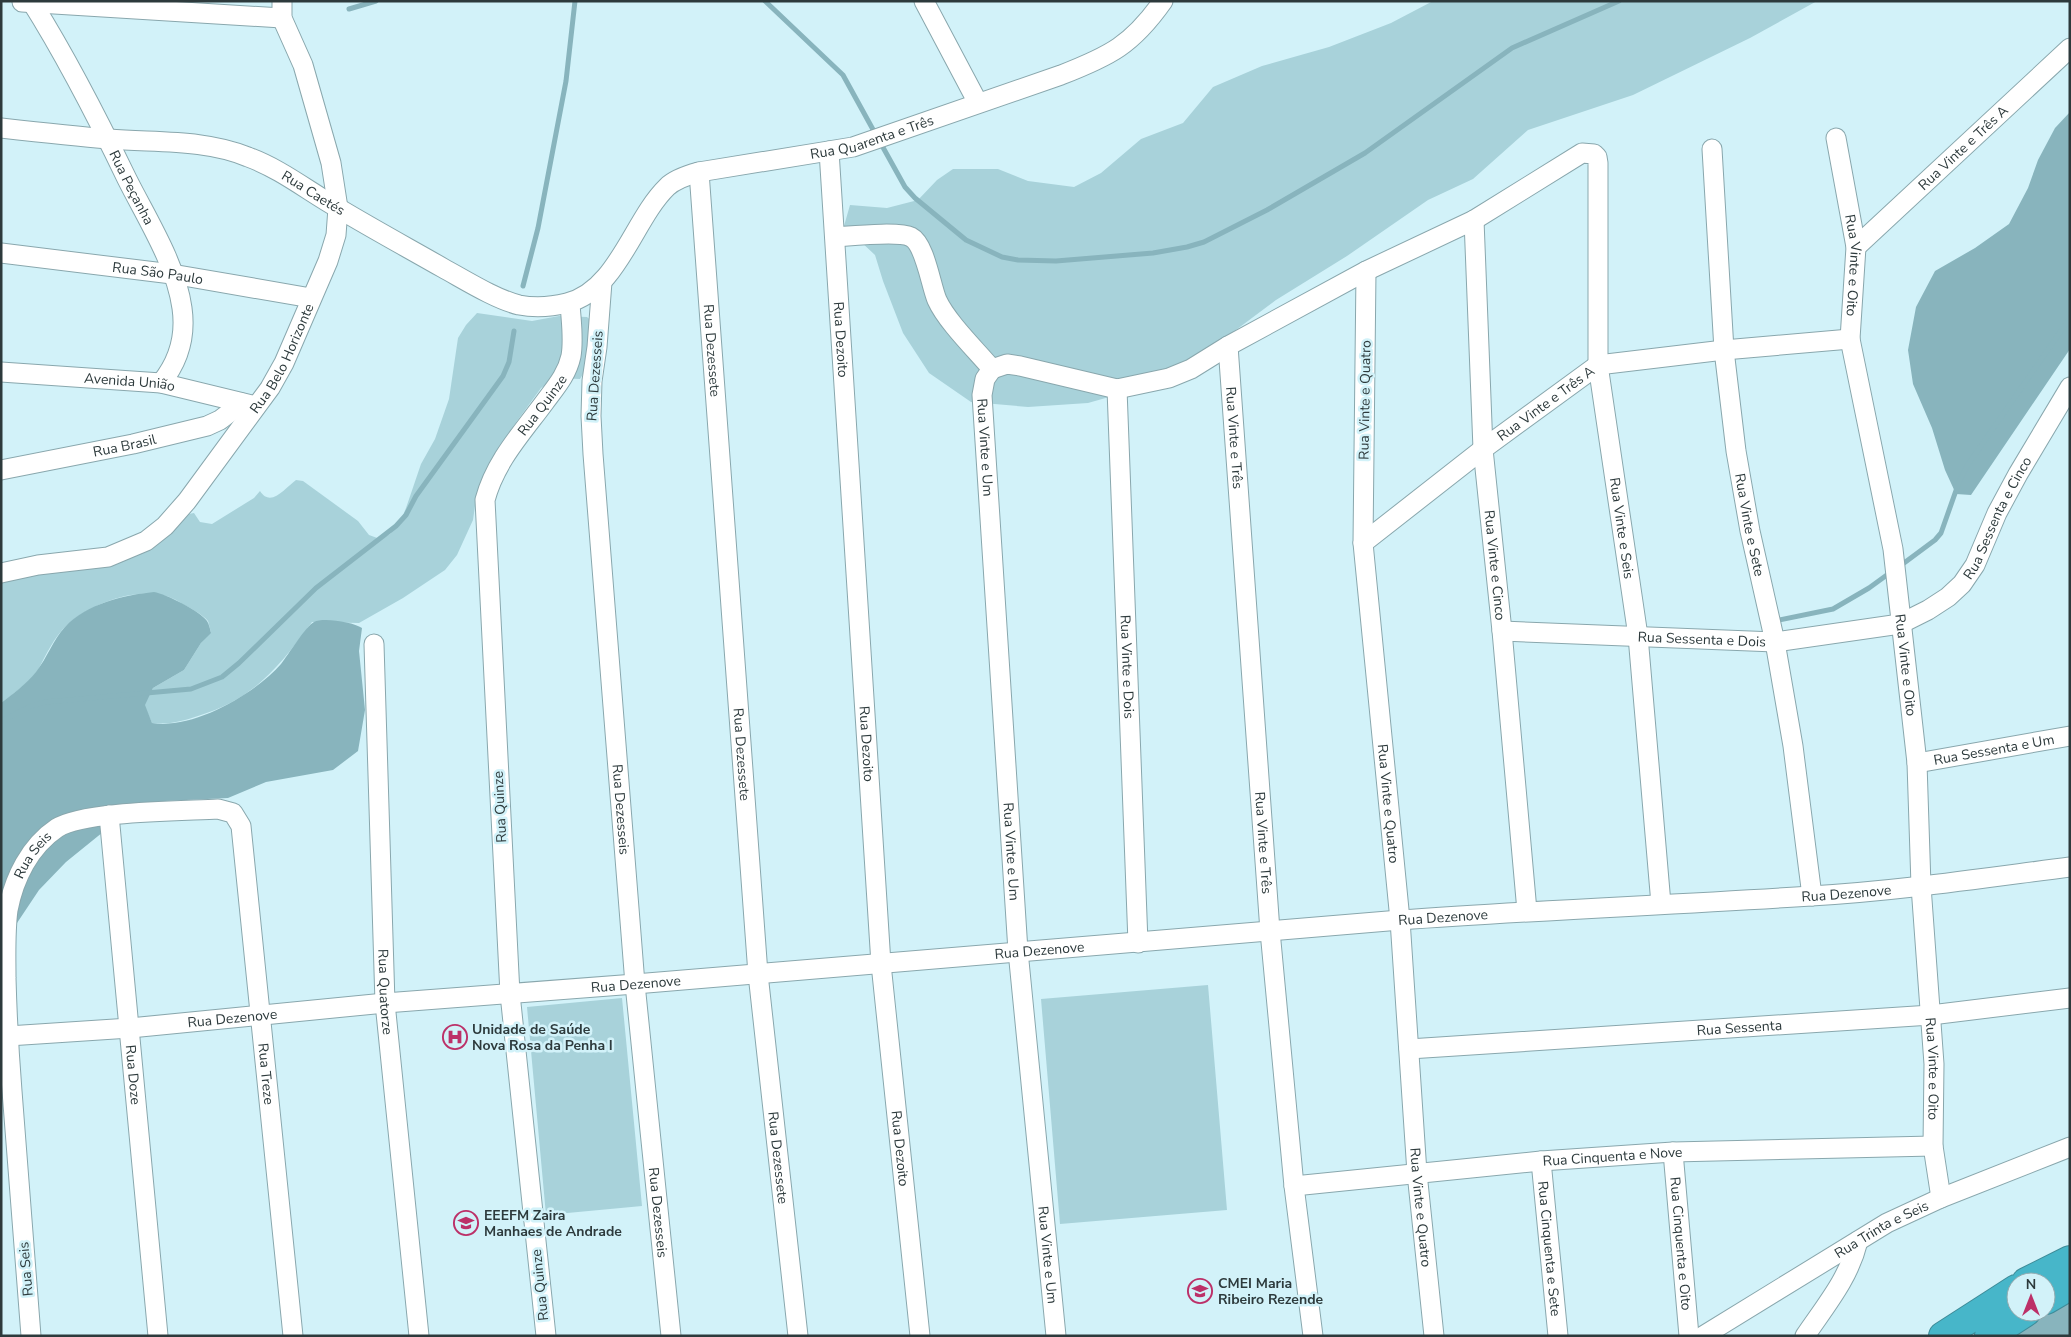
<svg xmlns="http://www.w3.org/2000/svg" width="2071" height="1337" font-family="'Nunito Sans',sans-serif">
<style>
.green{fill:#a8d2da}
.forest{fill:#88b4bd}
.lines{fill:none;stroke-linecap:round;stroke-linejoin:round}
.stream{stroke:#88b4bd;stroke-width:5}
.minor-casing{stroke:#89a7ad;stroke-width:21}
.motorway-casing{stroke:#3e8b98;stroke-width:30}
.minor{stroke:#fff;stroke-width:19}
.motorway{stroke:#47b6c9;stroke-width:28}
.labels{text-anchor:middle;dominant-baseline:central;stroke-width:5;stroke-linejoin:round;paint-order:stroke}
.street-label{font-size:14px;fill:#2d3a3c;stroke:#d2f2f9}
.poi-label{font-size:14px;font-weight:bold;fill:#2d3a3c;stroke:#d2f2f9;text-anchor:start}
</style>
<rect width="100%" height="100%" fill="#d2f2f9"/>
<!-- green -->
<path class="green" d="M1433,1h384l-67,37 -117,57 -105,35 -55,49 -45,21 -81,56 -71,44 -107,80 -81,23 -60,4 -57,-5 -42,-29 -26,-40 -20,-52 -8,-26 -31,-29 6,-21 37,3 31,-8 19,-20 16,-11h45l30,12 46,6 27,-14 40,-34 42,-16 30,-36 49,-21 67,-19 62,-24z
M477,313l55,8 27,-5 28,1 8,7 -6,40 -9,15 -25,-1 -14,10 -29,40 -26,43 -10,28 -3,21 -16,35 -12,15 -42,28 -44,25 -47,-1c-34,46 -58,77 -114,94 -15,5 -30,9 -46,7l-8,-18 9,-17 31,-18 17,-27 10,-11c-1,-3 -2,-8 -3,-11 -5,-7 -24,-16 -32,-21 -31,-17 -84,2 -109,25 -13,12 -21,30 -29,45 -9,13 -25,24 -37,33v-124l80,-12 102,-52 11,-2 6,9 12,2 42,-26 6,-7c11,17 25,-3 36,-11l7,1 55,40 11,14 11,4 10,-5 11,-14 5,-12 15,-44 14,-25 14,-40 9,-61 8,-13z
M1208,985l19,225 -167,14 -19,-225z
M622,998l20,208 -96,9 -19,-208z"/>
<!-- forest -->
<path class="forest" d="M2070,112v237l-99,146 -15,-1 -11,-24 -13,-42 -19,-44 -5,-34 8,-43 19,-36 40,-23 34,-24 19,-36 10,-28 17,-32z
M154,592c12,2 46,19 53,29 2,3 3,8 4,12l-10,10 -17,27 -31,18 -8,17 7,18c41,7 103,-29 129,-59 8,-10 24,-37 33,-42 9,-5 39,0 48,6l-3,23 6,59 -7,41 -25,19 -67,12 -38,16 -63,3 -57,27 -42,34 -27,28 -22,33 -13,34h-3v-254c12,-9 25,-19 35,-31 11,-14 17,-32 29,-45 21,-23 59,-32 89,-35z
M2070,1303v33h-64z"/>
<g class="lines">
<!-- stream -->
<path class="stream" d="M765,1l78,74 33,60
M349,9l27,-8
M880,142l25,45 10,11 51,42 36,17 16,3 38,1 97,-8 34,-6 17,-5 63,-32 98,-57 147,-105 107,-47
M523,286l15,-58 28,-147 9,-80
M1900,566l35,-26 6,-7 18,-51 8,-16 103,-148
M1774,621l59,-12 36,-21 22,-16
M1,721l30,-15 15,-4 145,-13 31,-12 17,-14 77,-75 80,-62 10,-11 10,-19 87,-120 6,-14 5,-31"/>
<defs>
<g id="minor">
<path id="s1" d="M31,1c36,57 67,118 96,178 20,40 49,85 55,129 4,28 -4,54 -21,75"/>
<path d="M924,1l54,102"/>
<path d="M22,2l260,16"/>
<path id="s2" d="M1,128c36,4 72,8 108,11 46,4 96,0 139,18 33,12 60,34 90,51 35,21 70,40 105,60 22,12 52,31 76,37 16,3 32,2 48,-2 51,-13 66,-83 100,-116 8,-8 21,-12 32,-15l154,-25 208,-72c49,-19 71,-30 102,-74"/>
<path id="s3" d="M1836,138l20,109 -6,92 43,210 24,214 4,123 13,178 -1,82 8,52"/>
<path id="s4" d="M1712,149l12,201 12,101 14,80 25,111 18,104 19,150"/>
<path id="s5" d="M829,151l52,813 39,372"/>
<path id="s6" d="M699,172l59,802 40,362"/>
<path id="s7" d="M1474,220l9,229 19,182 25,280"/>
<path d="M835,237c16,-1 64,-6 76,0 14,7 20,49 26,63 10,22 39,50 55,69"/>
<path id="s8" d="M1856,247l214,-199"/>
<path id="s9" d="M1,253l171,21 139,24"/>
<path id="s10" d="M1366,271l-3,272 37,377 17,253 17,163"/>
<path id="s11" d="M602,282l-5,65 -5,34 -1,35 2,38 42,530 36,352"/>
<path id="s12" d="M1228,346l42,585 24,255 19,150"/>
<path id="s13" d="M992,369l15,-5 13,2 97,23 52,-11 22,-9 37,-23 138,-75 108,-51 108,-67 12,1 3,3 1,6v202l40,271 23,268"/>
<path id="s14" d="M992,369l-7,10 -3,16 36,556 38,385"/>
<path id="s15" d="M1,372l160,11 95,23"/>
<path id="s16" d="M1117,389l21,554"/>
<path id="s17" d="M1,470l132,-26 74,-18 13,-6 22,-17"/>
<path id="s18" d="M1363,543l120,-94 115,-84 126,-15 126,-11"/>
<path id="s19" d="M1,573l37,-8 70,-8 38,-16 19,-15 22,-25 83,-113 14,-25 44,-102 8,-26 2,-27 -7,-45 -28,-98 -21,-47v-17"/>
<path id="s20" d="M1502,631l273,11 125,-18 28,-14 20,-13 14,-13 13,-19 22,-52 21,-39 52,-87"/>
<path id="s21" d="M374,644l11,359 34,333"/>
<path id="s22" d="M1917,763l153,-27"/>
<path id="s23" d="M109,815l49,521"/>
<path id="s24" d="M8,1036l122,-8 255,-25 250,-19 765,-64c137,-10 274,-15 411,-24 87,-5 173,-18 259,-29"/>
<path id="s25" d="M1409,1049l522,-34 139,-17"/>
<path id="s26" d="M1673,1152l16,184"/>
<path id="s27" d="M1541,1161l17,175"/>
<path id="s28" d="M1294,1186l247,-25 132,-9 260,-6"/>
<path id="s29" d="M31,1336c-6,-82 -13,-163 -19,-245 -3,-38 -5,-75 -6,-113 0,-23 -1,-46 2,-68 6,-32 22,-64 49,-82 26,-17 126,-17 161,-19l15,4 8,13 52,510"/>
<path id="s30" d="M546,1336l-36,-342 -25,-494c10,-38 36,-66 59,-97 11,-15 23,-28 27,-47 3,-17 0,-35 -1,-53"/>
<path id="s31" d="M1703,1336l184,-113 54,-25 129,-51"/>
<path d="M1805,1336c21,-31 44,-58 53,-95"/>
</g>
<path id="motorway" d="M2026,1282l44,-22
M2046,1300l24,-14
M1943,1336l73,-47
M1989,1336l37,-24"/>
</defs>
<!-- minor casing -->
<use href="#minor" class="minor-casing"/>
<!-- motorway casing -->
<use href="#motorway" class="motorway-casing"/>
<!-- minor -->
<use href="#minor" class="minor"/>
<!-- motorway -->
<use href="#motorway" class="motorway"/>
</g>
<!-- icons -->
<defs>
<symbol id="hospital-ring" viewBox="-11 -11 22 22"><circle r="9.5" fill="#d2f2f9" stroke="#bc3068" stroke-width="1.5"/><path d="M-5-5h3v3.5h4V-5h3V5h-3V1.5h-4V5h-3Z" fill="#bc3068"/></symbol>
<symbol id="school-ring" viewBox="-11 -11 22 22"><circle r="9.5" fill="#d2f2f9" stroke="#bc3068" stroke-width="1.5"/><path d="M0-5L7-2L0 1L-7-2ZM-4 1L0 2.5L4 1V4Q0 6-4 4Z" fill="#bc3068"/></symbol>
</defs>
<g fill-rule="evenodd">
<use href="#hospital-ring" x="441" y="1023" width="28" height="28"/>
<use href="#school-ring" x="452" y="1209" width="28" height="28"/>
<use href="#school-ring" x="1186" y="1277" width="28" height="28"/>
</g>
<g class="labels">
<!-- street labels -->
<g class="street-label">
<text stroke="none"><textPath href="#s2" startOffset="976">Rua Quarenta e Três</textPath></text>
<text stroke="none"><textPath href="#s8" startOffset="146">Rua Vinte e Três A</textPath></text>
<text stroke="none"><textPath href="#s1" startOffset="212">Rua Peçanha</textPath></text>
<text stroke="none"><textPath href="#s2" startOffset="324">Rua Caetés</textPath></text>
<text stroke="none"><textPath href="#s3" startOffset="129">Rua Vinte e Oito</textPath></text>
<text stroke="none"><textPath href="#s9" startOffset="158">Rua São Paulo</textPath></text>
<text stroke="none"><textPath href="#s5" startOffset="189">Rua Dezoito</textPath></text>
<text stroke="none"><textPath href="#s6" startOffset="179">Rua Dezessete</textPath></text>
<text stroke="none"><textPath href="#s19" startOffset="379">Rua Belo Horizonte</textPath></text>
<text transform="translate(595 376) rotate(-86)">Rua Dezesseis</text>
<text stroke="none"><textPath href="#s15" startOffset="129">Avenida União</textPath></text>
<text transform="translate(1365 400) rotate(-89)">Rua Vinte e Quatro</text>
<text stroke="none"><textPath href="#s30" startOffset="950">Rua Quinze</textPath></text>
<text stroke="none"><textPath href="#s18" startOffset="230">Rua Vinte e Três A</textPath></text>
<text stroke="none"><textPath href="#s12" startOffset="92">Rua Vinte e Três</textPath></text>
<text stroke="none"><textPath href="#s17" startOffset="126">Rua Brasil</textPath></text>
<text stroke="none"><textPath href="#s14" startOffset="81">Rua Vinte e Um</textPath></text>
<text stroke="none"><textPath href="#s20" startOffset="549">Rua Sessenta e Cinco</textPath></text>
<text stroke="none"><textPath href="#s4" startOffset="378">Rua Vinte e Sete</textPath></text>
<text stroke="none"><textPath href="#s13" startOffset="1042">Rua Vinte e Seis</textPath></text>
<text stroke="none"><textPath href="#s7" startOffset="346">Rua Vinte e Cinco</textPath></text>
<text stroke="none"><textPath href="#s20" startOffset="200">Rua Sessenta e Dois</textPath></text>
<text stroke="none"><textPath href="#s3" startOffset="534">Rua Vinte e Oito</textPath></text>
<text stroke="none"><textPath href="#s16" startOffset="278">Rua Vinte e Dois</textPath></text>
<text stroke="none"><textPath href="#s5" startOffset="594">Rua Dezoito</textPath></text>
<text stroke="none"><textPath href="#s22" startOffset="78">Rua Sessenta e Um</textPath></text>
<text stroke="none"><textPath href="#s6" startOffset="584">Rua Dezessete</textPath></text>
<text stroke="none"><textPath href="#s10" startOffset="534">Rua Vinte e Quatro</textPath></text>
<text transform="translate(500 807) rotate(-93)">Rua Quinze</text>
<text stroke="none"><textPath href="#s11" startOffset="529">Rua Dezesseis</textPath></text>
<text stroke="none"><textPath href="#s12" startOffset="498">Rua Vinte e Três</textPath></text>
<text stroke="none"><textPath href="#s14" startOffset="486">Rua Vinte e Um</textPath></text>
<text stroke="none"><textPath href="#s29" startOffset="488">Rua Seis</textPath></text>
<text stroke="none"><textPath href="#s24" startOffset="1844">Rua Dezenove</textPath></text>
<text stroke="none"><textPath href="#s24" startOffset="1440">Rua Dezenove</textPath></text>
<text stroke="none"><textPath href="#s24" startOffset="1035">Rua Dezenove</textPath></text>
<text stroke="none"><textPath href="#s24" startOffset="630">Rua Dezenove</textPath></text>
<text stroke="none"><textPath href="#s21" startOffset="348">Rua Quatorze</textPath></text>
<text stroke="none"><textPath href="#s24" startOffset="225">Rua Dezenove</textPath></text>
<text stroke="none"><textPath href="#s25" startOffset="331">Rua Sessenta</textPath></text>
<text stroke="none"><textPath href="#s3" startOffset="939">Rua Vinte e Oito</textPath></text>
<text stroke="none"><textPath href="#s29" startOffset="968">Rua Treze</textPath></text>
<text stroke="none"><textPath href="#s23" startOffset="261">Rua Doze</textPath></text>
<text stroke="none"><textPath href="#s5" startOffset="1000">Rua Dezoito</textPath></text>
<text stroke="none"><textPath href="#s28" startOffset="320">Rua Cinquenta e Nove</textPath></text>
<text stroke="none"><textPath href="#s6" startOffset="989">Rua Dezessete</textPath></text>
<text stroke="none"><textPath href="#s10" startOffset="939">Rua Vinte e Quatro</textPath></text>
<text stroke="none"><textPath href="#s11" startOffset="934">Rua Dezesseis</textPath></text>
<text stroke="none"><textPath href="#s31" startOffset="208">Rua Trinta e Seis</textPath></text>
<text stroke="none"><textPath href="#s26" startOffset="92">Rua Cinquenta e Oito</textPath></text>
<text stroke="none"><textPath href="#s27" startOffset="88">Rua Cinquenta e Sete</textPath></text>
<text stroke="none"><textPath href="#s14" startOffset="891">Rua Vinte e Um</textPath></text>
<text transform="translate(26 1269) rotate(-95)">Rua Seis</text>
<text transform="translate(540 1285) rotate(-96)">Rua Quinze</text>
</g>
<!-- poi labels -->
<g class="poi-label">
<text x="472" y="1029">Unidade de Saúde<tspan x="472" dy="16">Nova Rosa da Penha I</tspan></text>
<text x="484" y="1215">EEEFM Zaira<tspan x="484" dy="16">Manhaes de Andrade</tspan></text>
<text x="1218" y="1283">CMEI Maria<tspan x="1218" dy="16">Ribeiro Rezende</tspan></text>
</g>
</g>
<!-- border -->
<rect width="2071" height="1337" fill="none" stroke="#2d3a3c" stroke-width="5"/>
<!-- north arrow -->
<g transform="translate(2031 1297)"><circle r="24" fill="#d2f2f9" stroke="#90a8ad"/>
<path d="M0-4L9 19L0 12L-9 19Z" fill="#bc3068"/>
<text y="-8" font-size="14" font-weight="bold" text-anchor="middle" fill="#2d3a3c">N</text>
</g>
</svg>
